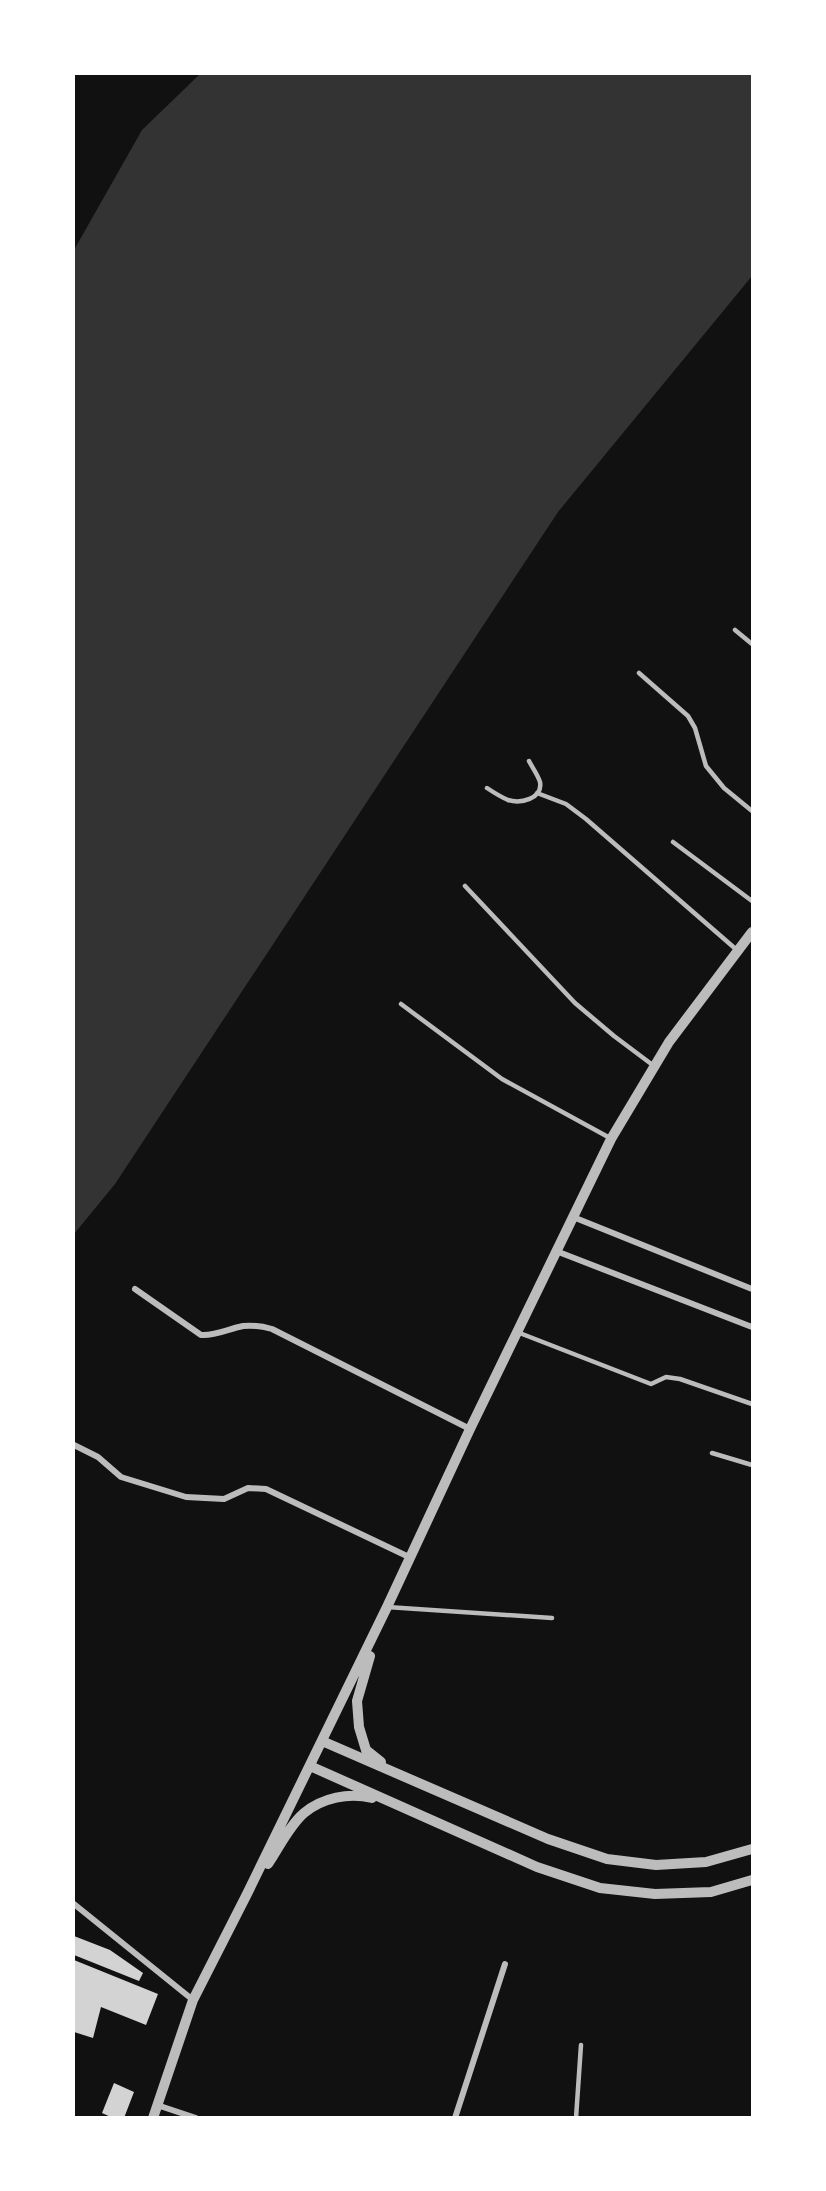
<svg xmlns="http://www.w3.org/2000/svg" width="826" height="2191" font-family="Manrope,sans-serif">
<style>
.water{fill:#333}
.building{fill:#d3d3d3}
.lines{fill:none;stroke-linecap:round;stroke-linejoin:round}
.service{stroke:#bcbcbc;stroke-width:4.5}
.minor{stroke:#bcbcbc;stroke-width:6}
.tertiary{stroke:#bcbcbc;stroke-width:10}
</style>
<rect width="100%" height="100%" fill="#111"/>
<!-- water -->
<path class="water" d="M200,74h552v202l-194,236 -443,672 -41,50v-984l68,-120z"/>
<!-- building -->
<path class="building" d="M74,1936l36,14 33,23 -4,8 -65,-26z
M74,1960l84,34 -12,31 -45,-18 -8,31 -19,-6z
M114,2083l20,9 -10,26h-11l-11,-5z"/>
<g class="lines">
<!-- service -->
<path class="service" d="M735,630l17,14
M639,673l49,43 7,12 11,38 18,22 28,23
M487,788c6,4 14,9 21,12 12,4 35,-1 32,-18 -2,-7 -8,-15 -11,-21
M537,793l29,11 20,15 152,132
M673,842l79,59
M465,886l110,117 39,33 40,30
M401,1004l101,75 108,59
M517,1332l134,52 15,-7 14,2 72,25
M712,1453l40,12
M387,1607l165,11
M576,2118l5,-73"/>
<!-- minor -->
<path class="minor" d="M573,1217l179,72
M556,1251l196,76
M135,1289l66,46c15,1 27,-6 42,-9 10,-1 19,0 29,3l198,100
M74,1445l24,12 23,20 65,20 38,2 24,-11 18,1 143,68
M74,1904l119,96
M157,2105l39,13
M455,2118l50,-154"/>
<!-- tertiary -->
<path class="tertiary" d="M370,1656l-13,45 2,26 7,23 15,12
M322,1741l226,98 59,20 49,6 50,-3 46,-13
M310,1766l227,101 63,21 55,6 56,-2 41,-12
M268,1864c11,-16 21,-38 36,-51 18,-15 45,-21 68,-15
M153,2118l40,-118 54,-106 140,-287 83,-178 141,-290 58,-97 83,-110"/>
</g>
<!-- border -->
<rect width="826" height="2191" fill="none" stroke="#ffffff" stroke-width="150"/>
</svg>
